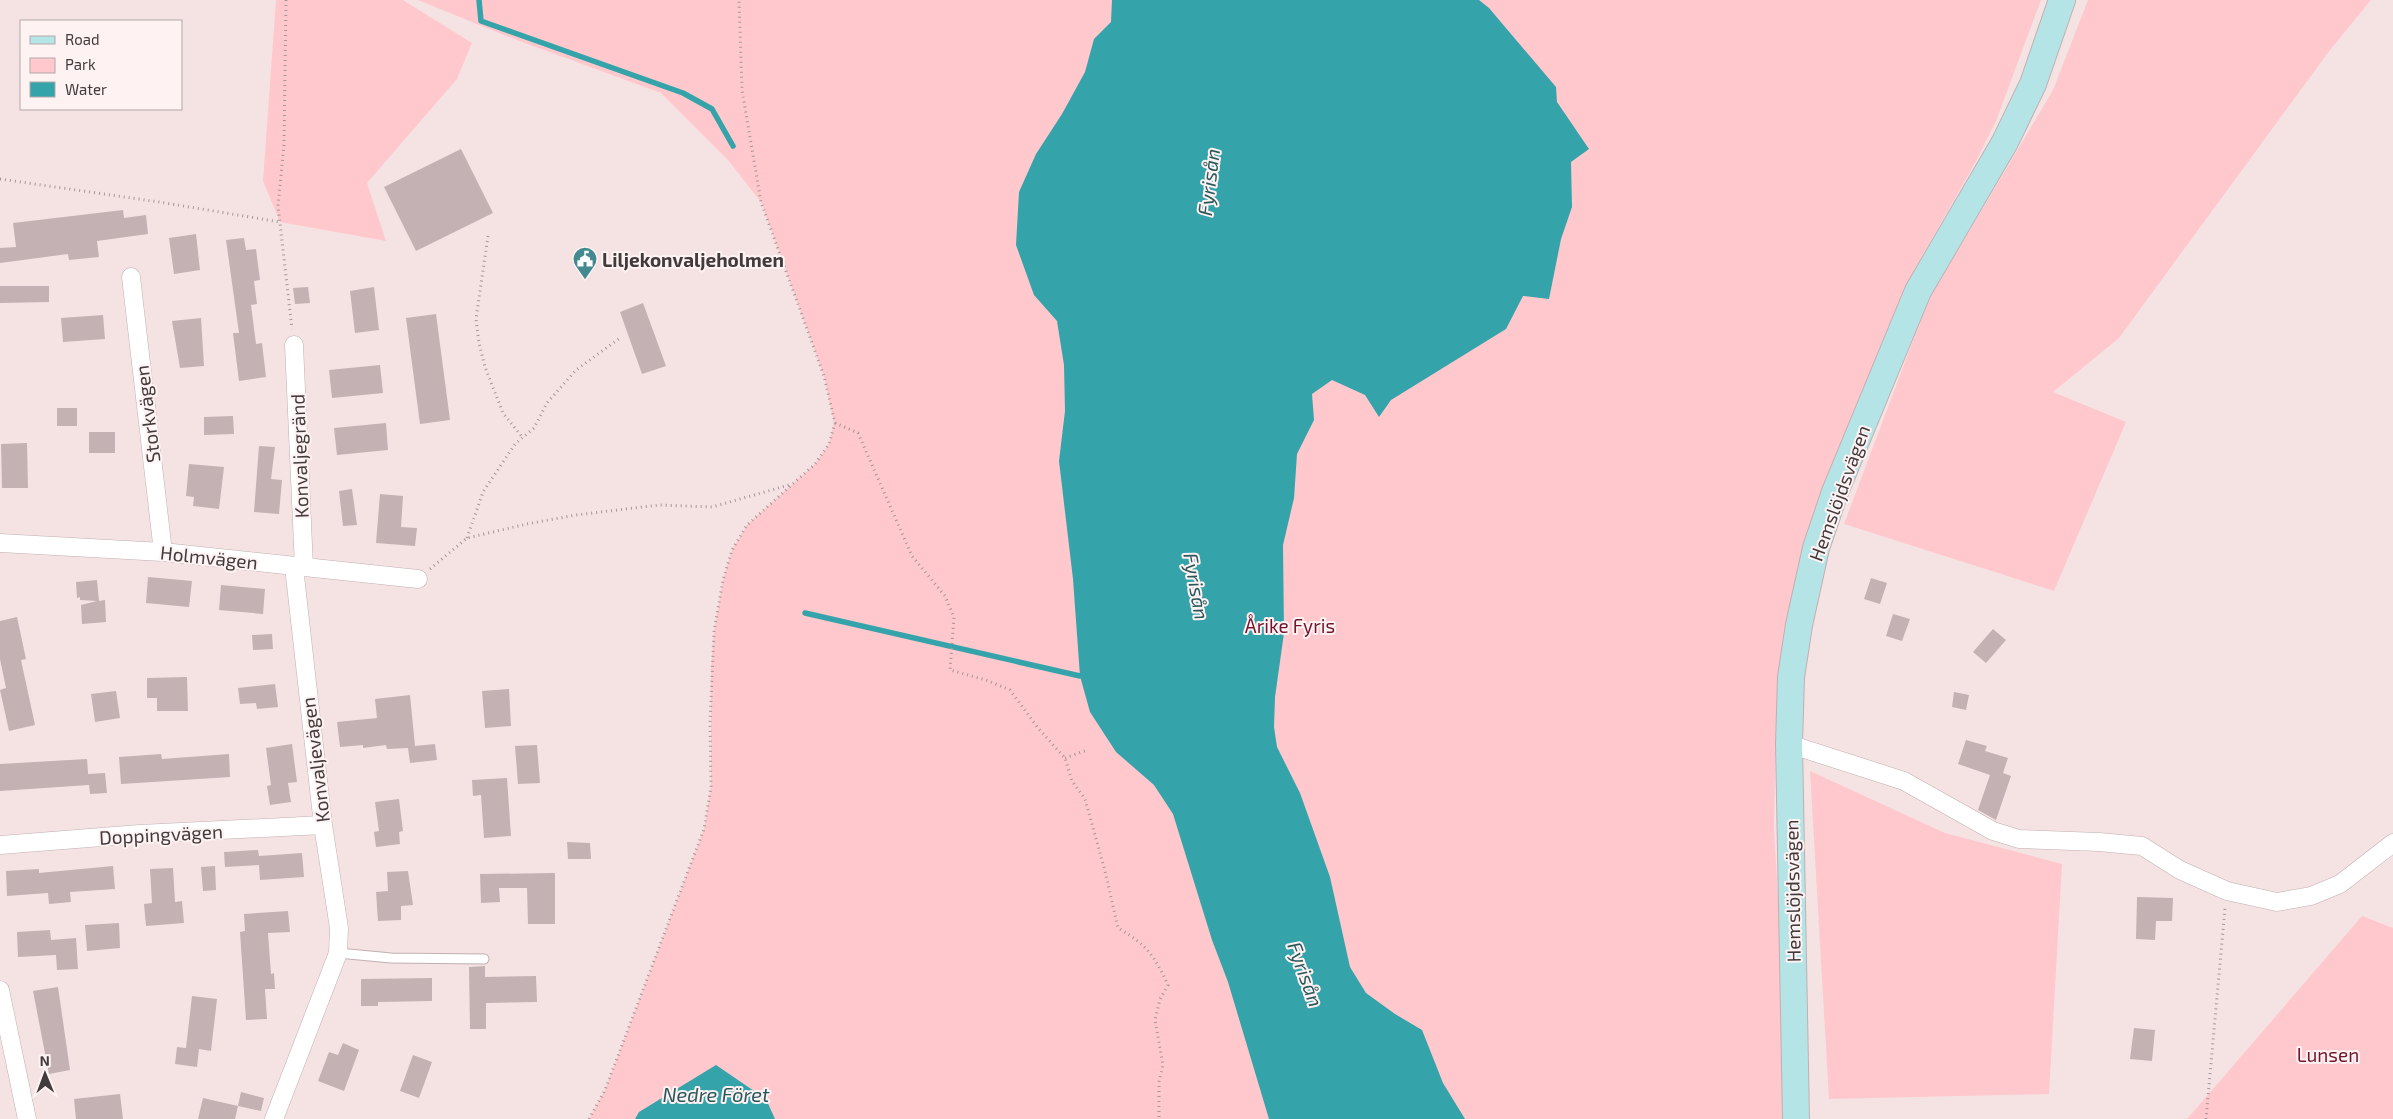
<svg xmlns="http://www.w3.org/2000/svg" width="2393" height="1119" font-family="'Exo 2',sans-serif">
<style>
.green{fill:#fec8cd}
.water{fill:#34a3aa}
.lines{fill:none;stroke-linecap:round;stroke-linejoin:round}
.stream{stroke:#34a3aa;stroke-width:5.5}
.building{fill:#c3b1b3}
.lane-casing{stroke:#c1afb1;stroke-width:11}
.street-casing{stroke:#c1afb1;stroke-width:19}
.secondary-casing{stroke:#c1afb1;stroke-width:28}
.path{stroke:#a49798;stroke-width:3;stroke-dasharray:1 4;stroke-linecap:butt}
.lane{stroke:#fff;stroke-width:9}
.street{stroke:#fff;stroke-width:18}
.secondary{stroke:#b5e4e7;stroke-width:26}
.labels{text-anchor:middle;dominant-baseline:central;stroke-width:4;stroke-linejoin:round;paint-order:stroke}
.poi-label{font-size:19px;font-weight:bold;fill:#423b3b;stroke:#fef2f3;text-anchor:start}
.street-label{font-size:19px;fill:#423b3b;stroke:#fef2f3}
.park-label{font-size:19px;fill:#72152c;stroke:#fef2f3}
.water-label{font-size:20px;font-style:italic;fill:#29585b;stroke:#fef2f3}
</style>
<rect width="100%" height="100%" fill="#f5e3e4"/>
<!-- green -->
<path class="green" d="M276,0h127l69,43 -15,36 -90,104 19,58 -106,-19 -17,-41z
M418,0h1623l-45,121 -21,42 -61,107 -106,263 -18,69 -14,118 -2,108 10,177 1,114h-1196l16,-29 99,-261 7,-42v-118l3,-38 9,-51 9,-30 15,-25 68,-61 14,-20 5,-21 -10,-47 -63,-174 -33,-42 -67,-67 -147,-54z
M2088,0h283l-41,50 -211,288 -66,54 73,30 -72,169 -210,-67 84,-223 125,-211z
M1810,771l135,62 117,31 -13,230 -220,5z
M2362,916l31,12v191h-210l5,-1z"/>
<!-- water -->
<path class="water" d="M1112,0h367l10,8 67,79 1,15 32,47 -18,13 1,45 -11,32 -12,60 -26,-3 -17,33 -115,71 -12,17 -14,-22 -33,-15 -20,14 2,26 -17,34 -3,44 -11,47 1,88 -9,64 -1,30 3,20 23,46 30,84 20,90 16,26 29,21 27,16 21,53 22,36h-196l-41,-137 -16,-42 -39,-126 -19,-29 -38,-33 -26,-40 -10,-36 -7,-97 -14,-118 6,-50 -1,-46 -7,-44 -23,-26 -18,-50 3,-53 17,-38 26,-40 23,-42 9,-33 17,-17z
M716,1065l50,34 9,20h-140l4,-7z"/>
<g class="lines">
<!-- stream -->
<path class="stream" d="M479,0l2,21 202,72 29,16 21,37
M805,613l275,63"/>
</g>
<!-- building -->
<path class="building" d="M461,149l32,64 -77,38 -32,-64z
M123,210l1,8 22,-3 2,19 -51,7 2,16 -30,3 -1,-6 -68,9v-15l16,-1 -3,-24z
M196,234l4,36 -26,4 -5,-36z
M244,238l2,12 10,-1 4,31 -6,1 3,23 -6,1 5,39 6,-1 4,34 -27,4 -6,-48h6l-13,-93z
M0,286h49v16l-49,1z
M308,287l2,16 -15,1 -2,-16z
M374,287l5,43 -24,3 -5,-42z
M643,303l23,63 -24,8 -22,-62z
M436,314l14,106 -30,4 -14,-106z
M103,315l2,24 -42,3 -2,-24z
M201,318l3,48 -24,2 -8,-47z
M380,365l3,28 -51,5 -3,-28z
M57,408h20v18h-20z
M233,416l1,18 -30,1v-18z
M386,423l2,27 -51,5 -3,-27z
M89,432h26v21h-26z
M27,443l1,45h-26l-1,-44z
M259,446l16,1 -4,32 11,1 -3,34 -25,-2z
M189,464l35,3 -5,42 -26,-3 1,-9 -8,-1z
M352,489l5,36 -14,1 -4,-35z
M380,494l23,2 -2,31 16,1 -2,18 -39,-3z
M148,577l44,4 -3,26 -43,-4z
M1871,578l16,5 -7,21 -16,-5z
M97,580l2,21 6,-1 1,22 -24,2 -1,-19 16,-4 -17,-1v-3l-3,1 -1,-16z
M221,585l44,4 -2,25 -44,-4z
M1893,614l17,5 -8,22 -16,-5z
M17,617l9,42 -5,1 14,65 -26,6 -9,-41 6,-2 -6,-29v-38z
M1993,629l13,11 -20,23 -13,-11z
M272,634l1,15 -20,1 -1,-15z
M187,677l1,34h-31v-13h-10v-20z
M275,684l3,23 -21,2 -1,-6 -16,1 -2,-16z
M509,689l2,37 -26,2 -3,-37z
M116,691l4,27 -25,4 -4,-28z
M1954,692l15,3 -3,15 -14,-3z
M410,695l5,51 20,-2 2,16 -27,3 -2,-15 -21,1 -1,-4 -23,3v-3l-23,2 -3,-25 40,-4 -2,-19z
M1966,740l21,6 -2,5 23,7 -5,15 8,3 -15,44 -18,-10 12,-35 -32,-11z
M292,744l5,38 -9,1 3,19 -21,3 -3,-19 4,-1 -5,-37z
M537,745l3,38 -22,1 -3,-38z
M161,754l1,5 67,-5 1,23 -109,7 -2,-27z
M87,759l2,26 -89,6v-27z
M105,773l2,20 -17,1 -2,-20z
M507,778l4,58 -27,2 -3,-43 -8,1 -1,-16z
M399,799l4,32 -4,1 1,12 -24,3 -2,-15 5,-1 -4,-29z
M567,842l23,1 1,16h-23z
M258,850l1,6 43,-3 2,24 -44,3 -1,-15 -34,2 -1,-15z
M113,866l2,23 -45,3 1,10 -22,2 -1,-11 -41,3 -1,-25 33,-2v4z
M215,866l1,24 -13,1 -2,-24z
M173,868l2,34 7,-1 2,22 -38,3 -2,-22 8,-1 -2,-34z
M408,871l5,34 -12,1v14l-23,1 -2,-29 12,-1 -1,-19z
M555,873v51h-27l-1,-36h-28l1,14 -19,1 -1,-29z
M2137,897l36,1 -1,23h-16l-1,19 -19,-1z
M288,911l2,21 -22,1 3,41 3,-1 1,16h-10l2,30 -21,1 -6,-88 5,-1 -1,-17z
M119,923l1,25 -33,3 -2,-26z
M50,930l1,10 25,-2 2,31 -21,1 -1,-15 -38,2 -1,-25z
M485,966v11l51,-1 1,26 -51,1v26h-16l-1,-62z
M432,978v23l-54,1v4h-17v-27z
M58,987l12,83 -21,4 -16,-83z
M192,996l25,3 -6,52 -12,-2 -2,18 -22,-3 2,-17 9,1z
M2134,1028l21,2 -3,31 -22,-2z
M343,1043l16,7 -15,41 -26,-10 11,-29 9,3z
M413,1055l19,7 -13,36 -19,-7z
M241,1092l23,6 -3,13 -23,-5z
M120,1094l3,25h-47l-2,-20z
M203,1098l35,8 -3,13h-37z"/>
<g class="lines">
<defs>
<path id="lane" d="M338,953l53,5 93,1"/>
<path id="street" d="M131,277l32,275
M294,345l10,222
M0,543l163,9 255,27
M1789,744l115,37 89,50 26,8 80,3 43,4 38,24 47,21 50,11 34,-6 29,-12 53,-41
M0,845l140,-11 183,-9
M0,990l27,129
M274,1119l64,-166 1,-25 -16,-103 -29,-258"/>
<path id="secondary" d="M1796,1119l-7,-375 2,-67 8,-52 17,-77 19,-56 83,-201 87,-149 28,-58 29,-84"/>
</defs>
<!-- lane casing -->
<use href="#lane" class="lane-casing"/>
<!-- street casing -->
<use href="#street" class="street-casing"/>
<!-- secondary casing -->
<use href="#secondary" class="secondary-casing"/>
<!-- path -->
<path class="path" d="M286,0l-2,145 -6,61 14,123
M0,179l159,23 121,20
M488,236l-12,83 3,24 6,24 18,46 20,25
M835,423l23,10 54,123 33,40 9,21 -4,53 36,10 24,10 28,38 27,30 7,23 13,18 20,72 13,57c29,17 36,27 50,57l-8,14 -5,21 8,45 -4,17v37
M467,538l16,-46 32,-48 19,-16 13,-25 29,-33 44,-32
M430,569l37,-31 60,-14 49,-9 83,-10 53,2 77,-22
M1065,758l22,-8
M589,1119l16,-29 99,-261 7,-42 -1,-64 4,-92 9,-51 9,-30 15,-25 68,-61 14,-20 6,-21 -11,-47 -63,-174 -19,-112 -3,-90
M2206,1119l19,-211"/>
<!-- lane -->
<use href="#lane" class="lane"/>
<!-- street -->
<use href="#street" class="street"/>
<!-- secondary -->
<use href="#secondary" class="secondary"/>
</g>
<!-- icons -->
<defs>
<symbol id="civic-pin" viewBox="-11 -11 22 30"><path d="M0 17L-7.5 6A9.5 9.5 0 1 1 7.5 6Z" fill="#428a8f" stroke="#fef2f3"/><path d="M-.6-6.5H3V-4.5H.6V-3L4-1V1h2V6H-6V1h2V-1L-.6-3ZM-1.2 2.5V6h2.4V2.5Z" fill="#fff"/></symbol>
</defs>
<g fill-rule="evenodd">
<use href="#civic-pin" x="571" y="245" width="28" height="38"/>
</g>
<g class="labels">
<!-- poi labels -->
<g class="poi-label">
<text x="602" y="259">Liljekonvaljeholmen</text>
</g>
<!-- street labels -->
<g class="street-label">
<text transform="translate(147 414) rotate(-97)">Storkvägen</text>
<text transform="translate(299 456) rotate(-92)">Konvaljegränd</text>
<text transform="translate(1839 493) rotate(-70)">Hemslöjdsvägen</text>
<text transform="translate(209 557) rotate(6)">Holmvägen</text>
<text transform="translate(315 760) rotate(-97)">Konvaljevägen</text>
<text transform="translate(161 834) rotate(-3)">Doppingvägen</text>
<text transform="translate(1792 891) rotate(-91)">Hemslöjdsvägen</text>
</g>
<!-- park labels -->
<g class="park-label">
<text x="1290" y="625">Årike Fyris</text>
<text x="2328" y="1054">Lunsen</text>
</g>
<!-- water labels -->
<g class="water-label">
<text transform="translate(1208 182) rotate(-83)">Fyrisån</text>
<text transform="translate(1197 586) rotate(80)">Fyrisån</text>
<text transform="translate(1306 974) rotate(70)">Fyrisån</text>
<text x="716" y="1094">Nedre Föret</text>
</g>
</g>
<!-- legend -->
<rect x="20" y="20" width="162" height="90" fill="#fef2f3" stroke="#b3a9a9"/>
<rect x="30" y="36" width="25" height="8" fill="#b5e4e7" stroke="#b3a9a9"/>
<text x="65" y="45" font-size="15" fill="#423b3b">Road</text>
<rect x="30" y="58" width="25" height="15" fill="#fec8cd" stroke="#b3a9a9"/>
<text x="65" y="70" font-size="15" fill="#423b3b">Park</text>
<rect x="30" y="82" width="25" height="15" fill="#34a3aa" stroke="#b3a9a9"/>
<text x="65" y="95" font-size="15" fill="#423b3b">Water</text>
<!-- north arrow -->
<g transform="translate(45 1074) rotate(359)" stroke="#fef2f3" stroke-width="4" paint-order="stroke">
<path d="M0-4L9 19L0 12L-9 19Z" fill="#423b3b"/>
<text y="-8" font-size="14" font-weight="bold" text-anchor="middle" fill="#423b3b">N</text>
</g>
</svg>
